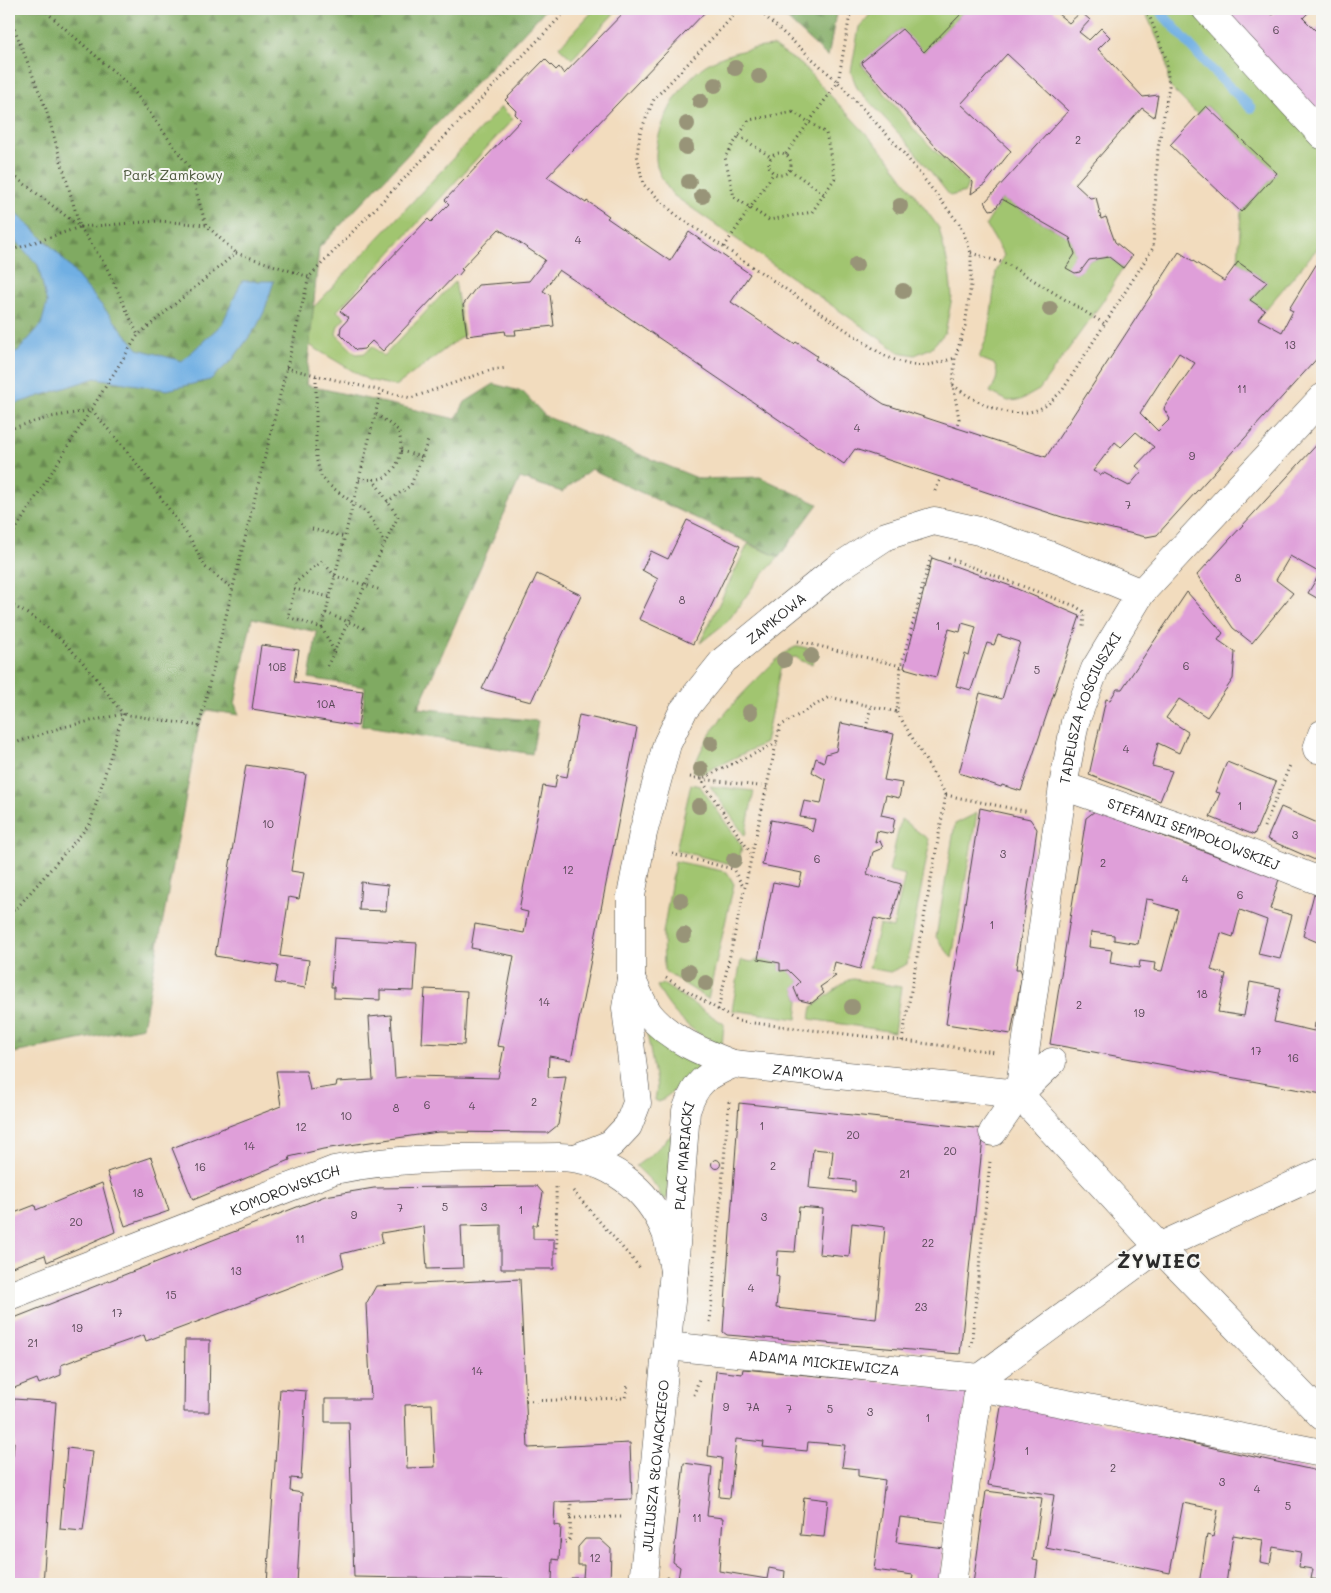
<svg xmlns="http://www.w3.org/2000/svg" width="1331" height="1593" font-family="Mali,sans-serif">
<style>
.green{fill:#a1c56f;stroke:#66784d}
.forest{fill:url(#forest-firs);stroke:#566a46}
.water{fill:#70afe3;stroke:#4e6d87}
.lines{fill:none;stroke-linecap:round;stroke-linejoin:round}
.stream{stroke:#70afe3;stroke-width:10}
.building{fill:#df9fd9;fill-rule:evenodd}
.minor-casing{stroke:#494641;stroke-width:29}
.path{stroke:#494641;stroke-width:3;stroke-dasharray:1 4;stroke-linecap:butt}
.minor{stroke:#fff;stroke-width:28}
.tree{fill:#989478}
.labels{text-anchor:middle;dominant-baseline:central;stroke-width:4;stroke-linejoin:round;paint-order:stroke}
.number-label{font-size:11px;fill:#584856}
.park-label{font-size:14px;fill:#4e593f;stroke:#f6f6f2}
.street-label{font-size:14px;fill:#2b2b2b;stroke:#f6f6f2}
.district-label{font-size:19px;font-weight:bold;letter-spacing:1px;fill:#2b2b2b;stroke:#f6f6f2}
</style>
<defs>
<pattern id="forest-firs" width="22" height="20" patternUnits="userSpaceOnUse" patternTransform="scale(1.25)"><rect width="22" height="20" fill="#80aa62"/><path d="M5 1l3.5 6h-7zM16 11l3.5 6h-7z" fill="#698b51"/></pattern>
</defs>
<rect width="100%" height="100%" fill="#f6f6f2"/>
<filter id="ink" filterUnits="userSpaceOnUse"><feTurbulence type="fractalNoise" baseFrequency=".02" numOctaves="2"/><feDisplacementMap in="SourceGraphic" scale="10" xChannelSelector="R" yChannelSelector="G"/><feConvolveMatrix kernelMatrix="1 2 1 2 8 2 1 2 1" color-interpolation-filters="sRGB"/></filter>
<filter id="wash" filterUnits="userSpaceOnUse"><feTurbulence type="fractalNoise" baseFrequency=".0096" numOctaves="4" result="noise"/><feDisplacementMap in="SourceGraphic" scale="20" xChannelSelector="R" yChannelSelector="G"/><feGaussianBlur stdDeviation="1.12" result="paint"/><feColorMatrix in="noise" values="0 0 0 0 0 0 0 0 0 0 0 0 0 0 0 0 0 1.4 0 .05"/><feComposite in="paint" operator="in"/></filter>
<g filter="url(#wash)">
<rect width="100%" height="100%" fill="#f2dcbe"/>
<!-- green -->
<path class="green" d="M595,9h23l-46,50 -13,-12z
M875,9h85l3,3 -39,40 -23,-23 -40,35 57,70 50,49 -3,9 -15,4 -38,-48 -55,-60 -6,-16 8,-45z
M1144,9h49l129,140v94l-57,67 -15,-10 17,-18 -29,-20 3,-50 36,-39 -70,-67 -9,9 -29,-29 -3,-28z
M773,46l29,19 84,90 53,73 10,41 3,28 -7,36 -14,15 -16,7 -16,-3 -226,-157c-9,-12 -18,-25 -17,-41 1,-31 27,-78 55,-92 19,-10 41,-14 62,-16z
M501,107l12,12 -176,192 8,7 -7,8 -2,8 20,20 10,-1 6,-7 12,10 71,-75 9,54 -68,51 -28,-6 -62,-37 6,-34z
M1002,199l68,39 5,16 -8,14 8,5 5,-1 9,-12 20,-3 14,11 -20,33 -64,89 -18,10 -13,1 -18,-9c6,-11 10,-17 4,-28l-15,-6 10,-27 7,-59 8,-17 -18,-30z
M748,544l31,13 -22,24 -29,40 -28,22z
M798,646l17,4 -3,14 -11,-3 -5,-4 -7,1 -9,12 -15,73 -62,30 -10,-2c12,-39 40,-68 69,-97 10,-10 22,-23 36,-28z
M691,784l9,2 42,60 -4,20 -62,-16z
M710,786l44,5 -9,45z
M977,813l-25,145 -16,-21 19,-113z
M901,819l27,20 1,7 -22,118 -17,8 -21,-4 10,-43 14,3 12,-53 -16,-4z
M675,861l52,11 7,12 -26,115 -44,-28 -1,-38z
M758,959l22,4v7h8l12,12 -6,6 5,12 -2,19 -65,-9 9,-50 11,2z
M853,979l48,8 -7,45 -84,-13 2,-12 36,-27z
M663,984l61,40 -2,22c-29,-12 -51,-32 -65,-60z
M646,1028l53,38c-2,9 -32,30 -40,36l-4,-2 2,-13z
M672,1134l-5,65h-5l-5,-12 -21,-21 15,-11z"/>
<!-- forest -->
<path class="forest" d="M9,9h537l-227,239 -13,137 150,34 9,-17 29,-18 29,8 22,24 155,63 60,-2 58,27 -39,53 -188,-88 -29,23 -42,-14 -102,230 120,13 -6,33 -171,-28 4,-39 -56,-9 8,-46 -65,-14 -17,86 4,11 -32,-5 -8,16 -56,301 -134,27z
M776,9h61l-9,48z"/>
<!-- water -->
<path class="water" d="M9,206l49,47 80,96 44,12 40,-37 20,-43h32l-10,31 -7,14 -24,33 -23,21 -43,10 -72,-12 -86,28v-52l9,-3 23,-26 6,-22 -9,-38 -29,-31z"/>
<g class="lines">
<!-- stream -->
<path class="stream" d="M1158,9l53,60 40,39"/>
</g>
<g id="blocks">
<!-- building -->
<path class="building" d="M627,9h81l-161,168 39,26 1,-2 22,15 -2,2 63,43 19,-29 61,42 -19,28 63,42 2,-2 21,14 -2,3 69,45 162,53 133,-205 45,29 14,-19 29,20 -17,18 15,10 -7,9 24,13 11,-21 -4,-2 33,-54v98l-165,182 -11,2 -84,-20 -207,-68 -11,15 -285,-194 -16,21 7,4 4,31 -39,4 1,5h-10l-1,-4 -38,5 -4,-31 15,-20 51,-4 16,-21 -46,-31 -38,40 2,1 -5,6 -2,-2 -73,77 -11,-10 -8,8 -8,1 -16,-16 1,-7 8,-9 -9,-7 88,-92 3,3 18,-18 -4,-4 76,-80 -6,-6 1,-3 -11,-11 40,-41 11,11 3,-3 5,7zM1179,353l16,10 -30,43 -1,3 6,10 -12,12 -18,-18zM1136,432l18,15 -18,19 6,5 -13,15 -25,-13 -3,2 -8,-4 22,-29 6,5z
M960,9h92l17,14 12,-11 9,8 -11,12 10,8 12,-12 9,9 -12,12 45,48 15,-2 -4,22 -12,-9 -67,76 15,14 6,-1 5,22 5,-2 9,25 17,14 -9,12 -14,-11 -20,3 -9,12 -5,1 -9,-5 9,-14 -5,-16 -68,-39 -7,10 -5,1 -5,-8 83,-91 -61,-57 -46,50 50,47 -26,33 -14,10 2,-12 -38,-36 -72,-81 -1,-3 40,-33 22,23 39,-40z
M1218,9h47l7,6 6,-6h34l-9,9 12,12 7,-4v95z
M1206,106l71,67 -36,39 -71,-67z
M1322,439v162l-14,-8 12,-20 -30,-17 -14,24 17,13 -41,50 -19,-15 -36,-53z
M687,520l53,26 -47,98 -54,-25 19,-40 -16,-9 9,-19 17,8z
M932,558l76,27 72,31 -59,175 -19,-6 -1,2 -42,-14 21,-80 22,6 18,-57 -22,-7 -4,10 -7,-2 -16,47 -15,-4 9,-32 4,2 7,-29 -14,-4 -2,9 -11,-3 -13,48 -32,-9z
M537,574l44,21 -50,107 -49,-13z
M1187,592l36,41 -5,7 17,12 -2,27 -26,38 -28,-18 -13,19 22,14 -9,21 -21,-10 -6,23 20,5 -12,30 -71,-26 17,-76 4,1 7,-11h5z
M261,645l38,5 -5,32 69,9 -5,35 -106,-17z
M579,715l58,13 -66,332 -22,-4 -1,21 18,-1 -8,49 -10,8 -110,-1 -115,17 -34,8 1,3 -97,40 -21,-52 109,-42 -5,-35h30l4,19 26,-4 1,-4 36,-2 -4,-63 22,-2 4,63 18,-2 85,2 6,-31 -7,-1 17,-90 -43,-8 4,-24 49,9 4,-21 -9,-2 24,-124 12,2 2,-13 10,2z
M841,723l53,11 -10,46 18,3 -3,15 -13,-3 -5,20 14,3 -3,16 -15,-3 -2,12 5,-2 3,7 -10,4 -6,22 34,10 -11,38 -16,-4 -14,51 -25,-7 -3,13 4,1 -16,11 4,6 -12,10 -13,-3 -5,-12 6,-6 -12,-12 -8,1v-8l-22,-4 15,-77 26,5 3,-14 -40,-8 9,-45 36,7 5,5 3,-13 -15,-2 4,-16 17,3 5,-24 -14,-8 4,-14 8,4 2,-8 10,-3z
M1227,762l49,20 -22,53 -44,-18 10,-24 -5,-1z
M246,765l60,9 -15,97 13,2 -5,26 -10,-2 -9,59 29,4 -4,28 -30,-5 3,-17 -63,-10z
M1281,807l41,18v38l-55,-24z
M980,808l50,11 7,10 -21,140h4l2,5 -11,60 -65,-10z
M1095,811l184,68 -9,30 22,6 -12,44 -22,-5 9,-34 -27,-10 -7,27 -12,-4 -10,37 15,4 -8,38 26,4 6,-34 31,6 -7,34 40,9 1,-8 7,1v70l-272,-50 36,-226zM1146,899l8,1 -1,3 25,7 -16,61 -8,-1 1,-7 -15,-2 -1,7 -29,-5 2,-13 -23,-3 2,-15 23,3v5l24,4z
M361,882l27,3 -2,26 -27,-1z
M1314,894l8,3v47l-19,-8z
M334,938l83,5 -3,48 -34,-1v10l-46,-2v-11h-3z
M425,989l42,2 -3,54 -42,-2z
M739,1103l245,26 -24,225 -233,-19 -4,-3zM813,1149l20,2 -3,27 25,3v11l-46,-4zM799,1207l24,2 -4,45 30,3 3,-34 33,4 -9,92 -100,-11 3,-31 -3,-1 2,-25 17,1z
M151,1157l18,54 -44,15 -18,-54z
M711.5 1164a4.5 4.5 0 1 1 9 0a4.5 4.5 0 1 1-9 0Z
M102,1183l13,49 -68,30 -2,-7 -36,13v-53l26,-10 1,5z
M537,1186l6,7 -6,32h-4v14h21v30h-53v-44l-40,1 2,42 -36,1 -3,-43 -43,7 2,10 -42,11 3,13 -198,74 -2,-6 -43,15 -40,15v10l-22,9 -2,-5 -28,11v-70l316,-124 49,-8z
M520,1279l8,169 102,-5 2,56 -77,3 -1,23 7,1 -2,34 -6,-1 -1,22h19v-3h12l1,-13h-6v-18l7,-8h15l11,10 -1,35h-99l1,-4 -158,-3 -5,-155h-24v-23h46l-5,-95 10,-18zM432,1404l3,63 -28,1 -2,-63z
M185,1340h25l-1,72h-25z
M743,1369l225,21 -19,133 -49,-6 -4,25 48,6 -4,36h-29l2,-9 -39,-5 11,-90 -27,-4v-7l-16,-2 3,-22 -37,-3 -1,9 -44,-4 1,-5 -28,-3 -6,59 -11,-1 3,-39 -14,-2 8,-85 26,3z
M280,1389l26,2 -5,88 -10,-1 -1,13 12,2 -5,91h-30z
M14,1399l42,3 -13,182h-34v-101l2,-27h2l1,-14 -3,-1z
M1002,1401l320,71v108l-11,-1 2,-10 -14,-2 2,-15 -28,-5 -3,17 -10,-2 3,-22 -30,-5 -7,49h-27l8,-49 6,2 5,-27 -35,-7 -13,70 -124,-25 8,-53 -66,-10z
M67,1448l26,3 -10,80 -23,-2z
M684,1463l28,4 -5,49 16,2 -4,53 48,8 2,-11 16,3 -1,11 7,2h-125l1,-7 11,2 2,-12 -7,-5z
M986,1491l56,7 -9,62 5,1 -3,23h-62z
M804,1497l24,3 -4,37 -24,-2z"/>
</g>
</g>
<g filter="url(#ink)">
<use href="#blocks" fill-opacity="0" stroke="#494641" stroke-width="1"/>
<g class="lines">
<defs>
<g id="minor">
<path d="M1206,9l116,126"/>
<path d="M1317,749l5,-15"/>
<path id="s1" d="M1063,786l133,46 126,50"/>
<path id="s2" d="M631,979c6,11 11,25 18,35 20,25 55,39 84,50l286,30"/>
<path id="s3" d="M1019,1094l44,-308 12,-64 20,-53 46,-76 181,-195"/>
<path d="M1019,1094l140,153 163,169"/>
<path d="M993,1132l26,-38 33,-32"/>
<path id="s4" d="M578,1157l33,-13 17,-18 9,-23 -11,-95 5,-29v-83l12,-63 24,-89 16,-33 41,-51 112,-91 50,-33 48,-15 45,10 70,24 92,38"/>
<path id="s5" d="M9,1296l325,-126c74,-15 150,-12 225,-13 49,1 89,31 107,76 4,12 6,26 8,38"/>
<path id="s6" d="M667,1346l313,32"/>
<path d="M980,1378l179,-131 163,-75"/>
<path d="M994,1390l328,63"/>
<path id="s7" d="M643,1584l31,-313 12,-160c10,-30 18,-34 47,-47"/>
<path d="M952,1584l28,-206"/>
</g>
</defs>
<!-- minor casing -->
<use href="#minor" class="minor-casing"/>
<!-- path -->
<path class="path" d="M43,9l88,78 58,80 17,58
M740,9l-86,90 -14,34 -3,22 6,29 33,31 207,140c32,14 38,13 72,3
M757,9l81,73 64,69 59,75 10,27v32l-6,41 -10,32 -2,27 6,34 -3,9
M9,15l37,94 34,118 -71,24
M793,112l33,21 9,45 -23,34 -43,8 -35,-23 -9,-40 24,-37z
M739,136l32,21
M769 164a11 11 0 1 1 22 0a11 11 0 1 1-22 0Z
M786,154l52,-72 13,-73
M790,170l34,24
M9,172l71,55 79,-6 47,4 30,28
M80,227l26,39 32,69
M724,247l49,-73
M971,253l36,11 98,60
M286,368l125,30 80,-28 16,-2
M316,376v82l5,18 8,9 38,28 18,30 -59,126
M953,385c25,19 60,39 92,21 6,-4 12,-11 17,-15l91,-143 5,-99 11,-63 -3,-28 -17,-43 -6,-6
M9,429l42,-12 41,-7 42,50 57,80 14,27 28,22
M401,451l21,6
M373,479l25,38 -13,26
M359,480c7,-1 18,0 24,-2 18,-9 21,-31 15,-48l-22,-16
M935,491l6,-14
M387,502l24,-17 18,-47
M312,529l33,8
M9,540l129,-205 98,-82 73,24
M948,558l127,48 9,6 -1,15
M294,589l36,8
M9,604c50,23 82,67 114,110l-33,110 -74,85 -7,3
M326,613l40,16
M322,628l59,-237
M798,641l103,25
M334,651l-12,-23 -34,-11 8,-35 26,-21 13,15 46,14
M866,728l5,-22
M9,745l54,-18 60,-13 76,12 110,-449 259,-268
M690,777l11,2 51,76
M767,787l-66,-8 76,-36
M946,795l83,17
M1264,827l27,-64
M672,854l61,15 11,19
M666,978l71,43 259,31
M718,1010l62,-284 49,-29 68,15
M902,1041l44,-246 -49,-83 4,-46 30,-110 2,-1
M573,1191l68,78
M554,1256l3,-1 -1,-69
M710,1322l19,-220 3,-2
M971,1347l19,-185
M694,1395l5,-16
M526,1401l99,-3 3,-13
M570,1518l51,-1
M560,1542h7l3,-3 1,-37"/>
<!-- minor -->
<use href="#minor" class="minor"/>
</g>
<!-- trees -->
<g class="tree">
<circle cx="735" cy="68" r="8"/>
<circle cx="759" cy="76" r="8"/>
<circle cx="715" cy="85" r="8"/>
<circle cx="700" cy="101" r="8"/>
<circle cx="687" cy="124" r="8"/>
<circle cx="686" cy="147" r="8"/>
<circle cx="689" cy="182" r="8"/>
<circle cx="702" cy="196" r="8"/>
<circle cx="900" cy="206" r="8"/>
<circle cx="856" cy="265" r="8"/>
<circle cx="903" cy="291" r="8"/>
<circle cx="1050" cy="309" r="8"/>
<circle cx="811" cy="656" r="8"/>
<circle cx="784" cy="660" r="8"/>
<circle cx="750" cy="712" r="8"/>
<circle cx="711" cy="743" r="8"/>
<circle cx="701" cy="769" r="8"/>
<circle cx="699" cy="806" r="8"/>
<circle cx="734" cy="860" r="8"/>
<circle cx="681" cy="900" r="8"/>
<circle cx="684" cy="935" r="8"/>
<circle cx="689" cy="972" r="8"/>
<circle cx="706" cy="983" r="8"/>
<circle cx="852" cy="1007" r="8"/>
</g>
</g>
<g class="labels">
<!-- number labels -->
<g class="number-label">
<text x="1276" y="29">6</text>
<text x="1078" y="139">2</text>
<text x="578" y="239">4</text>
<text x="1290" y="344">13</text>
<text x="1242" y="388">11</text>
<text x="857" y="427">4</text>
<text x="1192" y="455">9</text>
<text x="1128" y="504">7</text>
<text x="1238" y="577">8</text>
<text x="682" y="599">8</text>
<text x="938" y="625">1</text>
<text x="1186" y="665">6</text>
<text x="277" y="666">10B</text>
<text x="1037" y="669">5</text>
<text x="326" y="703">10A</text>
<text x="1126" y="748">4</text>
<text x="1240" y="805">1</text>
<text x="268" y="823">10</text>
<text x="1295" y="834">3</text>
<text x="1003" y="853">3</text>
<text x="817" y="858">6</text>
<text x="1103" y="862">2</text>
<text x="568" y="869">12</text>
<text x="1185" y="878">4</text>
<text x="1240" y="894">6</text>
<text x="992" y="924">1</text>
<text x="1202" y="993">18</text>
<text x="544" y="1001">14</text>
<text x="1079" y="1004">2</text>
<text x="1139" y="1012">19</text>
<text x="1256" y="1050">17</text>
<text x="1293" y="1057">16</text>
<text x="534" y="1101">2</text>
<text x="427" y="1104">6</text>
<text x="472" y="1105">4</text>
<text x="396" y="1107">8</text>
<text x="346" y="1115">10</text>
<text x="762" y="1125">1</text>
<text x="301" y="1126">12</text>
<text x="853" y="1134">20</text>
<text x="249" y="1145">14</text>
<text x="950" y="1150">20</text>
<text x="773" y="1165">2</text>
<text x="200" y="1166">16</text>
<text x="905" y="1173">21</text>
<text x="138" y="1192">18</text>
<text x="445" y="1206">5</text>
<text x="484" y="1206">3</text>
<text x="400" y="1207">7</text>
<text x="521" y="1209">1</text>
<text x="354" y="1214">9</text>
<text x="764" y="1216">3</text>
<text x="76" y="1221">20</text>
<text x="300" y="1238">11</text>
<text x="928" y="1242">22</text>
<text x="236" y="1270">13</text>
<text x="751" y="1287">4</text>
<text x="171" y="1294">15</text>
<text x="921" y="1306">23</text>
<text x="117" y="1312">17</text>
<text x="77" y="1327">19</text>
<text x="33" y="1342">21</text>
<text x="477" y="1370">14</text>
<text x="726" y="1406">9</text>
<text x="753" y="1406">7A</text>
<text x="789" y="1408">7</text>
<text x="830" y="1408">5</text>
<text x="870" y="1411">3</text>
<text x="928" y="1417">1</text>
<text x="1027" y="1450">1</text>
<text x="1113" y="1467">2</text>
<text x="1222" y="1481">3</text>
<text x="1257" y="1488">4</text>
<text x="1288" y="1505">5</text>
<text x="697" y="1517">11</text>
<text x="595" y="1557">12</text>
</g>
<!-- park labels -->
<g class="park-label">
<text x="173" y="174">Park Zamkowy</text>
</g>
<!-- street labels -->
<g class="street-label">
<text stroke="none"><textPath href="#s4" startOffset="618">ZAMKOWA</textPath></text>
<text stroke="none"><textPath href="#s3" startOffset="394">TADEUSZA KOŚCIUSZKI</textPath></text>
<text stroke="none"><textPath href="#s1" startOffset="139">STEFANII SEMPOŁOWSKIEJ</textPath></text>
<text stroke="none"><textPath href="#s2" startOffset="214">ZAMKOWA</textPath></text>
<text stroke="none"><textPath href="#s7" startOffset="430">PLAC MARIACKI</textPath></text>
<text stroke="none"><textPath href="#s5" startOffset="296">KOMOROWSKICH</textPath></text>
<text stroke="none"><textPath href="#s6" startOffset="158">ADAMA MICKIEWICZA</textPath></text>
<text stroke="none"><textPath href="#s7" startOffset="119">JULIUSZA SŁOWACKIEGO</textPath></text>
</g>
<!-- district labels -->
<g class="district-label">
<text x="1159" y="1260">ŻYWIEC</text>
</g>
</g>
<!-- margin -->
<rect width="1331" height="1593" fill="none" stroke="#f6f6f2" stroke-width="30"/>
</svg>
